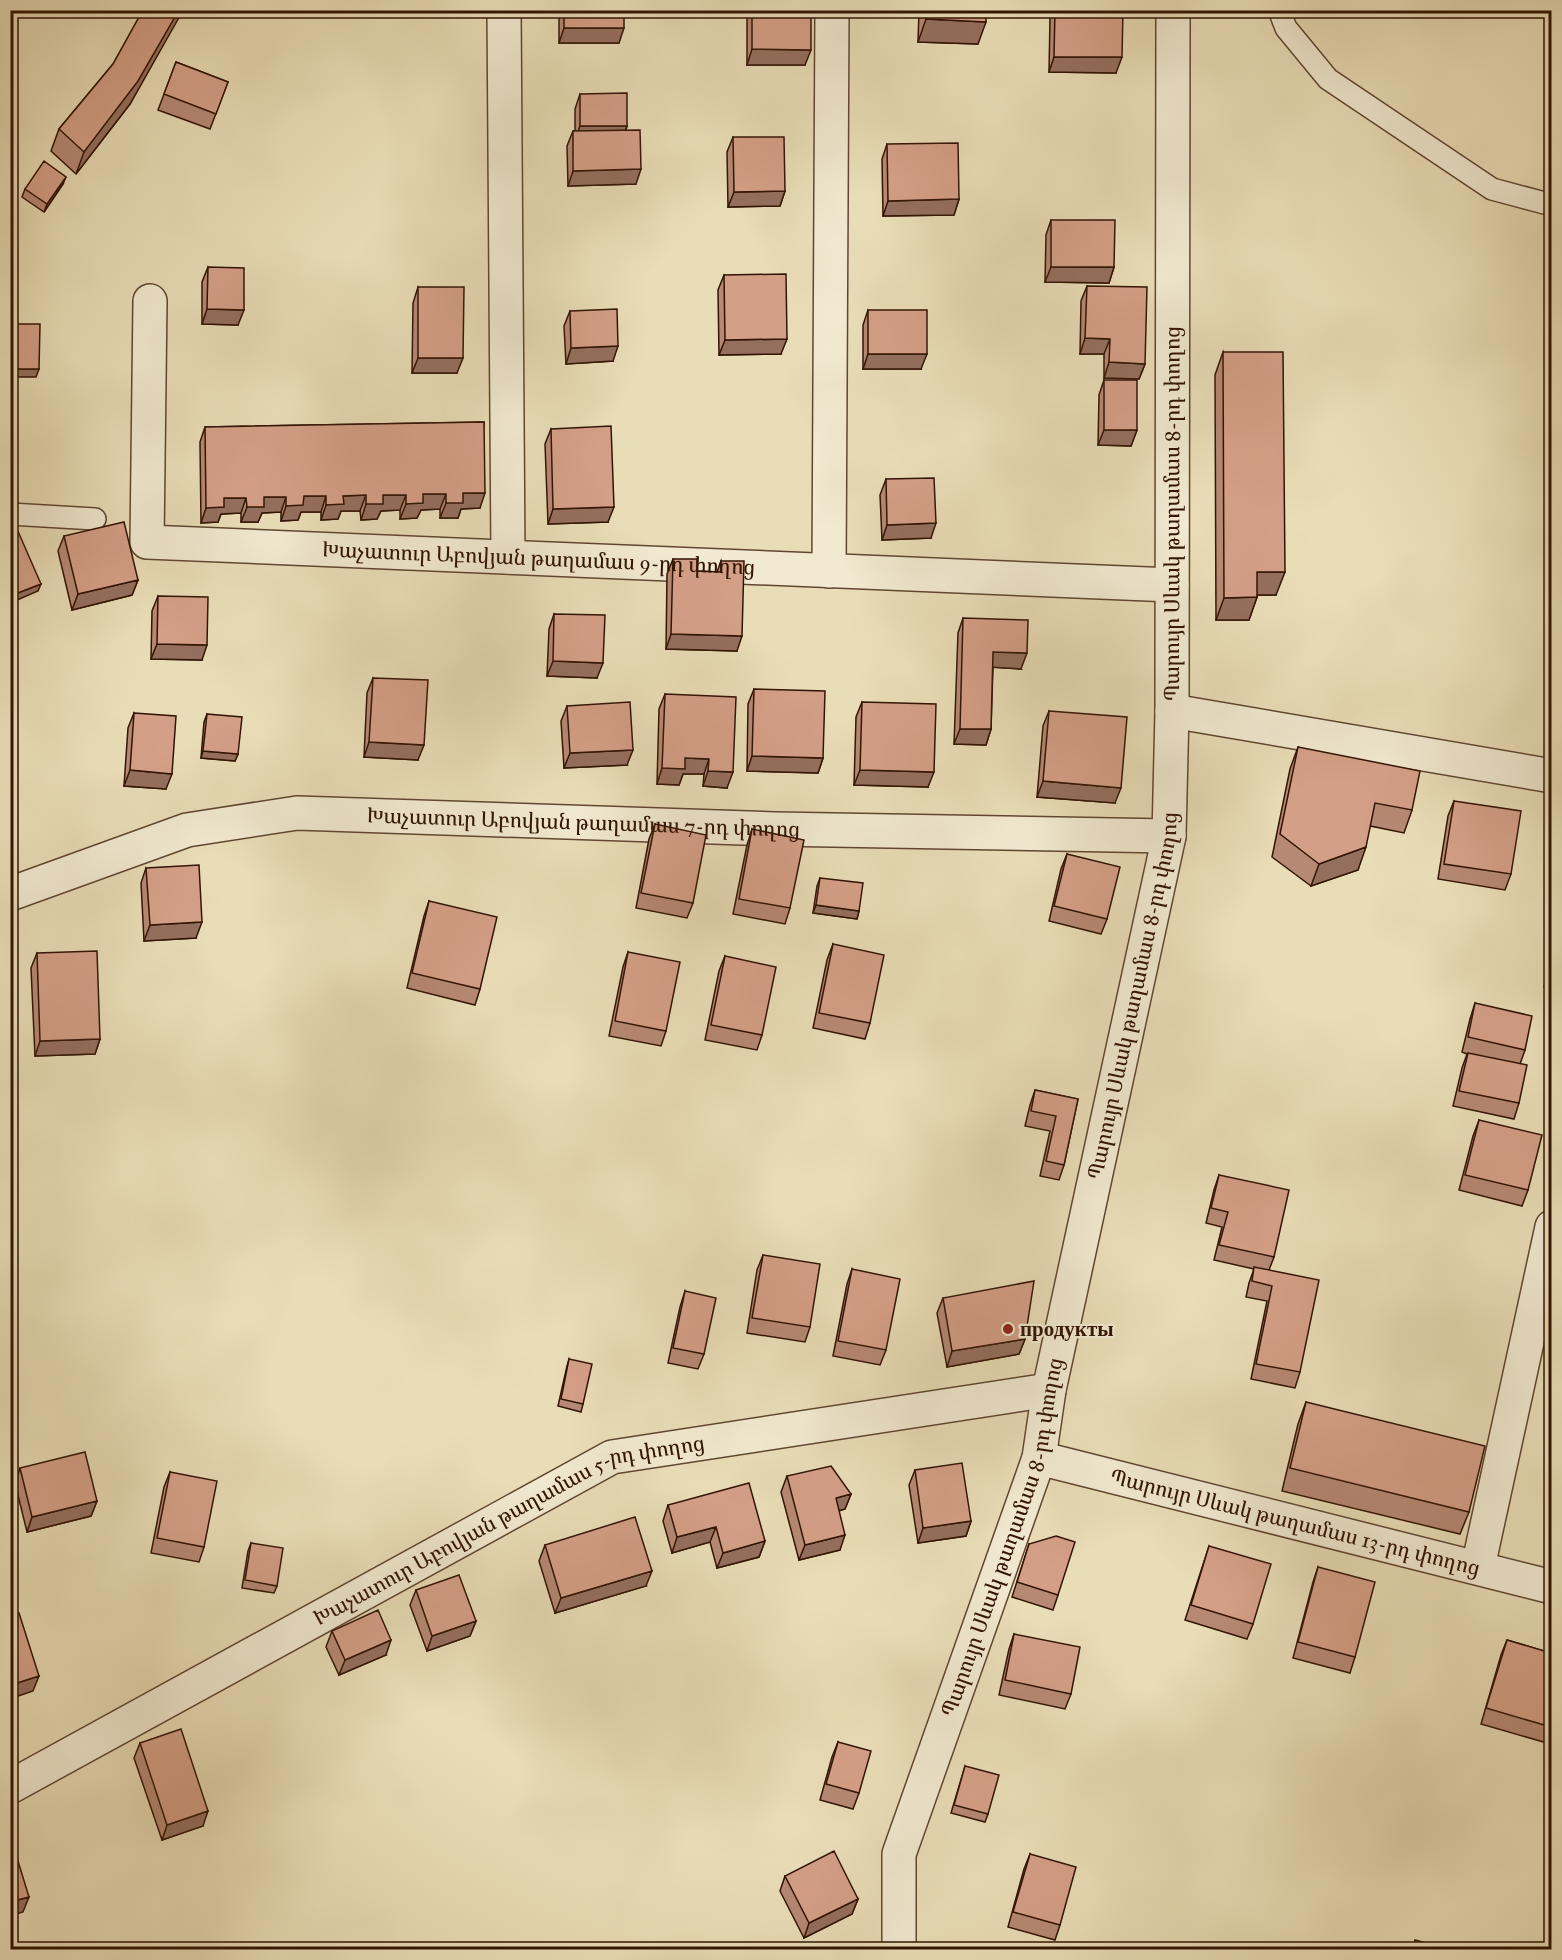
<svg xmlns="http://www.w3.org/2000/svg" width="1562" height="1960" font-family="'IM FELL Great Primer','Noto Serif Armenian',serif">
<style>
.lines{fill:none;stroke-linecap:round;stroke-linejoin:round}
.lane-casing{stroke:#604631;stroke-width:24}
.street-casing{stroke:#604631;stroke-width:36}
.lane{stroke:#f1e9d0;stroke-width:21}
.street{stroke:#f1e9d0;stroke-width:33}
.wall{fill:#b68974;stroke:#321404;stroke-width:1.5}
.shaded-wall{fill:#946f5e;stroke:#321404;stroke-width:1.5}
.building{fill:#d49f87;stroke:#321404;stroke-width:1.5}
.poi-dot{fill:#8f2418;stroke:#f1e9d0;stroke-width:2}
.labels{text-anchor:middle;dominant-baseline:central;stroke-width:4.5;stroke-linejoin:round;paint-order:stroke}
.street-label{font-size:21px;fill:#321404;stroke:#f1e9d0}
.poi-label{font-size:21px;font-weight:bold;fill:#321404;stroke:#f1e9d0;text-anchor:start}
</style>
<rect width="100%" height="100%" fill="#e9ddb7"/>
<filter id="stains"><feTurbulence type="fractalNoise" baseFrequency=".00333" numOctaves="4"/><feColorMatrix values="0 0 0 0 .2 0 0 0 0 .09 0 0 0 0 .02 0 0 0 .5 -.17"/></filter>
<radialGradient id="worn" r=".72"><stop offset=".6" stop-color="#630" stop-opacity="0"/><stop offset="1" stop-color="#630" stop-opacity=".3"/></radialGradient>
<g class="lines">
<defs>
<path id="lane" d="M1279,10l7,18 42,51 164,110 60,16
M10,514l85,5"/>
<g id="street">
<path d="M504,10l4,547"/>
<path id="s1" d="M150,301l-3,241 1025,43"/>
<path d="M829,571l3,-561"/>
<path d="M1172,711l380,65"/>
<path id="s2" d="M10,894l177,-64 110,-17 478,16 394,7"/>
<path id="s3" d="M1039,1458l513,129"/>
<path d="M1478,1567l74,-340"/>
<path id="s4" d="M10,1787l602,-330 437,-67"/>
<path id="s5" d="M899,1950v-96l140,-396 10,-68 120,-554 3,-125 1,-701"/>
</g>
</defs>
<!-- lane casing -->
<use href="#lane" class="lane-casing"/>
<!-- street casing -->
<use href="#street" class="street-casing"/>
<!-- lane -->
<use href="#lane" class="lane"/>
<!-- street -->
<use href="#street" class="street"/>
</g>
<!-- wall -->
<path class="wall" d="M10,10h14l-5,7z
M143,10h39l-52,94 -54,70 -25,-23 8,-22 54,-65z
M559,10h65l-5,33h-60z
M747,10h64l-6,55h-58z
M919,10h67l-8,34 -60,-2z
M1052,10h71l-7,63 -67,-1 1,-55z
M176,62l52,20 -18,47 -52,-19z
M580,94l47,32 -1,4 10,54 -68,2 -1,-40 6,-15h2v-22z
M733,137l52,54 -5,15 -52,1 -1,-55z
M887,144l72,55 -5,16 -71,1 -1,-57z
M63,184l-19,28 -22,-15 3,-8z
M1051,220l63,47 -5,16 -64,-1 1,-47z
M208,267l30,58 -36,-1v-42z
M724,275l57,79 -62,1 -1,-65z
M1087,286l58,78 -6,15 -35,-1v-24h-24l1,-53z
M418,287l39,86h-45l1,-70z
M868,310l53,59h-58v-44z
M570,311l43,50 -47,3 -2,-38z
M1223,352l53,243h-19v2l-8,23h-33l-1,-245z
M1104,380l33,50 -6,16 -33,-1 1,-50z
M484,422l-4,86 -19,1 -3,9h-18v-9l-19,1 -4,8 -17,1v-9l-19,1 -4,8 -16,1 -1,-9h-19l-3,8 -17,1v-8h-20l-3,8 -17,1v-9l-19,1 -4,9h-17v-9l-20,1 -3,8 -17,1 -1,-81 5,-15z
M551,429l57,93 -60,2 -3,-80z
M886,479l45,59 -49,2 -2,-45z
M64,536l74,44 -6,15 -60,15 -14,-59z
M673,559l24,12 20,1 4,-11 16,90 -71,-2 1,-75z
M158,596l44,64 -51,-1 1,-48z
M554,614l43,64 -50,-2 2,-47z
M963,618l58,51 -28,-2 -2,62 -5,16 -32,-1 4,-111z
M373,678l45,82 -54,-3 3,-64z
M754,689l69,69 -5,15 -71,-2 1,-67z
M665,694l62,94 -24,-2 1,-12h-21l-4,11 -22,-1 2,-75z
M862,702l66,85 -74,-2 2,-68z
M567,706l60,59 -63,3 -3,-47z
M1049,711l66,92 -78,-6 6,-71z
M134,713l32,76 -42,-3 4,-58z
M207,714l31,40 -3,7 -34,-3 3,-36z
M1298,747l114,63 -8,23 -34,-7 -12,44 -47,16 -39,-29 18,-88z
M1454,801l57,73 -6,16 -67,-11 10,-63z
M655,824l38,79 -6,15 -51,-10 13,-69z
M752,829l38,79 -5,16 -52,-10 14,-69z
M1067,854l40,65 -6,15 -52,-13 12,-52z
M146,868l50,70 -52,3 -3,-58z
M820,878l39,33 -2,8 -44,-6 4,-27z
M429,901l51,88 -5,16 -68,-17 17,-72z
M833,944l37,79 -5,16 -52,-11 14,-68z
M628,952l38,79 -5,15 -52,-10 14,-69z
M37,953l63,86 -5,15 -60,2 -4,-88z
M1551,955v34l-7,-2z
M725,956l37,79 -5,15 -52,-10 14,-69z
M1475,1003l50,47 -5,14 -1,39 -5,16 -61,-13 9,-38 5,-14 -5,-2 8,-33z
M1035,1090l43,9 -14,66 -5,15 -19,-4 10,-45 -25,-5 5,-21z
M1479,1120l49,70 -6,16 -63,-16 14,-54z
M1219,1175l55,82 -5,13 31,102 -5,16 -44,-9 16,-78 -21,-4 3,-14 5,-14 -40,-9 8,-33 -16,-4 8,-33z
M763,1255l47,72 -5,15 -58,-9 10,-63z
M852,1269l34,81 -6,15 -47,-9 14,-72z
M685,1291l19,63 -6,15 -30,-6 12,-56z
M943,1298l82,41 -6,15 -72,13 -10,-54z
M569,1359l14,45 -2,8 -23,-6 9,-40z
M1306,1402l163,110 -9,22 -178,-43 16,-67z
M20,1468l77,33 -6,15 -64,16 -12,-49z
M915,1470l56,51 -5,15 -48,7 -9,-58z
M170,1472l34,75 -5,15 -48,-9 13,-66z
M787,1476l64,18 -6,15 -6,2 1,39 -41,10 -18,-68z
M668,1505l97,36 -6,16 -42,11 -7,-26 -38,11 -9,-32z
M251,1543l26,43 -3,7 -32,-5 6,-37z
M1029,1544l29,51 -5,15 -41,-13z
M545,1545l101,41 -91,27 -16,-52z
M1209,1546l44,78 -6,15 -62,-19z
M1318,1567l37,90 -5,16 -57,-15 20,-76z
M416,1590l60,31 -6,15 -43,15 -17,-46z
M332,1631l54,24 -47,20 -13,-28z
M1014,1634l57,60 -6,15 -66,-14 10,-46z
M1507,1640l44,13v77l-4,13 -66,-19 20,-69z
M838,1742l21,51 -6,16 -33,-9 12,-43z
M140,1743l63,83 -41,14 -28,-82z
M965,1766l23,48 -3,8 -34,-9z
M1030,1854l30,71 -5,15 -47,-13 16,-58z
M785,1876l73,23 -6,15 -48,24 -24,-47z"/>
<!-- shaded-wall -->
<path class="shaded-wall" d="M179,10h3l-1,4 -51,90 -54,70 8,-22z
M926,19l60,3 -8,22 -60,-2z
M564,28h60l-5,15h-60z
M752,49l59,1 -6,15h-58z
M1054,57h68l-6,16 -67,-1z
M580,126h47l-5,15h-47z
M641,169l-5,15 -68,2 5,-15z
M66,177l-3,7 -19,28 3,-8z
M785,191l-5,15 -52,1 6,-15z
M959,199l-5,16 -71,1 5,-15z
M1051,267h63l-5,16 -64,-1z
M207,309l37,1 -6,15 -36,-1z
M1085,338l25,1 -6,15h-24z
M787,339l-6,15 -62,1 6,-15z
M618,346l-5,15 -47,3 5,-16z
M868,354h59l-6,15h-58z
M418,358h45l-6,15h-45z
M1109,362l36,2 -6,15 -35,-1z
M10,369h29l-3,8h-26z
M1104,430h33l-6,16 -33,-1z
M463,493h22l-5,15 -19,1 -3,9h-18l6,-15z
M423,494h23l-6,15 -19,1 -4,8 -17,1 6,-15z
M366,495l-6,16h-19l-3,8 -17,1 5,-15 17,-9z
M383,495h23l-6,15 -19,1 -4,8 -16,1 5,-16z
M304,496h22l-5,16h-20l-3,8 -17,1 5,-15z
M264,497h22l-5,15 -19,1 -4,9h-17l6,-15z
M224,498h22l-5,15 -20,1 -3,8 -17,1 5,-15z
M614,507l-6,15 -60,2 5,-15z
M936,523l-5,15 -49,2 5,-15z
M1257,572h28l-9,23h-28z
M138,580l-6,15 -60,15 6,-16z
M41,584l-3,7 -28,12v-7z
M1257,597l-8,23h-33l8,-22z
M671,634l71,2 -5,15 -71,-2z
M157,644l50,1 -5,15 -51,-1z
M993,652l34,1 -6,16 -33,-2z
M553,661l50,2 -6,15 -50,-2z
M960,729h31l-5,16 -32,-1z
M369,742l55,3 -6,15 -54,-3z
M633,750l-6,15 -63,3 6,-15z
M203,751l35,3 -3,7 -34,-3z
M752,756l71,2 -5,15 -71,-2z
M685,758l24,1 -5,15h-21l-4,11 -22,-1 5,-16z
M130,770l42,4 -6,15 -42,-3z
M860,770l74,2 -6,15 -74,-2z
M708,771l25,1 -6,16 -24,-2z
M1043,781l78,7 -6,15 -78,-6z
M1366,847l-8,23 -47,16 8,-22z
M816,905l43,6 -2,8 -44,-6z
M202,922l-6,16 -52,3 6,-16z
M100,1039l-5,15 -60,2 5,-15z
M1025,1339l-6,15 -72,13 5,-16z
M851,1494l-6,15 -14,4 5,-15z
M97,1501l-6,15 -64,16 5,-15z
M971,1521l-5,15 -48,7 5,-15z
M716,1527l-6,15 -38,11 5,-16z
M845,1535l-5,15 -41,10 6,-15z
M765,1541l-6,16 -42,11 6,-15z
M652,1571l-6,15 -91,27 6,-15z
M476,1621l-6,15 -43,15 5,-15z
M391,1640l-5,15 -47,20 6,-15z
M39,1676l-6,15 -23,8 1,-14z
M208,1811l-5,15 -41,14 5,-15z
M29,1897l-6,15 -13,4v-14z
M858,1899l-6,15 -48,24 5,-15z"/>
<!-- building -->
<path class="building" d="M143,10h36l-41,71 -54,71 -25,-23 54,-65z
M564,10h60v18h-60z
M752,10h59v40l-59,-1z
M926,10h60v12l-60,-3z
M1055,10h68l-1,47h-68z
M176,62l52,20 -12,32 -52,-20z
M627,93v33h-47v-32z
M640,130l1,39 -68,2v-40z
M733,137h51l1,54 -51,1z
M958,143l1,56 -71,2 -1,-57z
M44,161l22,16 -19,27 -22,-15z
M1051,220h64l-1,47h-63z
M208,267l36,1v42l-37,-1z
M786,274l1,65 -62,1 -1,-65z
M1087,286l60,1 -2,77 -36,-2 1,-23 -25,-1z
M418,287h46l-1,71h-45z
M617,309l1,37 -47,2 -1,-37z
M868,310h59v44h-59z
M10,324h30l-1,45h-29z
M1223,352h60l2,220h-28v25l-33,1z
M1104,380h33v50h-33z
M484,422l1,71h-22v10h-17v-9h-23v9l-17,1v-9h-23v9h-17v-9l-23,1 1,8 -18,1v-9h-22l-1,9 -17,1v-9h-22v10h-17l-1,-9h-22v9l-18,1 -1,-81z
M611,426l3,81 -61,2 -2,-80z
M934,478l2,45 -49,2 -1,-46z
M10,513l31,71 -31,12z
M124,522l14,58 -60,14 -14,-58z
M673,559h24v12l24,1v-11h23l-2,75 -71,-2z
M158,596l50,1 -1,48 -50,-1z
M554,614l51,1 -2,48 -50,-2z
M963,618l65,2 -1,33 -34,-1 -2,77h-31z
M373,678l55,2 -4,65 -55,-3z
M754,689l71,2 -2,67 -71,-2z
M665,694l71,3 -3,75 -25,-1 1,-12 -24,-1v11l-23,-1z
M630,702l3,48 -63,3 -3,-47z
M862,702l74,2 -2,68 -74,-2z
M1049,711l78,6 -6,71 -78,-7z
M134,713l42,3 -4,58 -42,-4z
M207,714l35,3 -4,37 -35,-3z
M1298,747l122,24 -8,39 -37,-7 -9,44 -47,17 -39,-30z
M1454,801l67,10 -10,63 -67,-10z
M655,824l51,11 -13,68 -52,-10z
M752,829l52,11 -14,68 -51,-9z
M1067,854l53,13 -13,52 -53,-13z
M199,865l3,57 -52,3 -4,-57z
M820,878l43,5 -4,28 -43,-6z
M429,901l68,16 -17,72 -68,-16z
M833,944l51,11 -14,68 -51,-10z
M97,951l3,88 -60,2 -3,-88z
M628,952l52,10 -14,69 -51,-10z
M725,956l51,11 -14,68 -51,-10z
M1551,962v11l-2,-1z
M1475,1003l57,13 -7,34 -57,-13z
M1468,1053l59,12 -8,38 -60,-12z
M1035,1090l43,9 -14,66 -18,-4 10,-45 -25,-5z
M1479,1120l63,15 -14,55 -63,-15z
M1219,1175l70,15 -15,67 -55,-12 9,-33 -17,-4z
M763,1255l57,9 -10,63 -58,-9z
M1254,1267l65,13 -19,92 -44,-8 16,-78 -20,-5z
M852,1269l48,10 -14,71 -48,-9z
M1034,1281l-9,58 -73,12 -9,-53z
M685,1291l31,7 -12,56 -31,-6z
M569,1359l23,5 -9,40 -22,-5z
M1306,1402l179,44 -16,66 -179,-44z
M85,1452l12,49 -65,16 -12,-49z
M962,1463l9,58 -48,7 -8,-58z
M831,1466l20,28 -15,4 9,37 -40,10 -18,-69z
M170,1472l47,9 -13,66 -47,-9z
M749,1483l16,58 -42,12 -7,-26 -39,10 -9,-32z
M635,1517l17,54 -91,27 -16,-53z
M1056,1536l19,6 -17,53 -41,-13 12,-38z
M251,1543l32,5 -6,38 -32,-6z
M1209,1546l62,18 -18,60 -62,-19z
M1318,1567l57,15 -20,75 -57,-15z
M459,1575l17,46 -44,15 -16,-46z
M378,1610l13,30 -46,20 -13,-29z
M19,1613l20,63 -28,9 -1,-69z
M1014,1634l66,13 -9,47 -66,-14z
M1507,1640l44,13v74l-65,-19z
M181,1729l27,82 -41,14 -27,-82z
M838,1742l33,9 -12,42 -33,-9z
M965,1766l34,9 -11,39 -34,-9z
M10,1835l19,62 -19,5z
M834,1851l24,48 -49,24 -24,-47z
M1030,1854l46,13 -16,58 -47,-13z
M1415,1940l38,10h-40z"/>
<!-- markers -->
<circle class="poi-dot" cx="1008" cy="1329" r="6"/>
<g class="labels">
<!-- street labels -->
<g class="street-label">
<text stroke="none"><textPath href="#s5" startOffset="1474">Պարույր Սևակ թաղամաս 8-րդ փողոց</textPath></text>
<text stroke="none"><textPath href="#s1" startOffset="633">Խաչատուր Աբովյան թաղամաս 9-րդ փողոց</textPath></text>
<text stroke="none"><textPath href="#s2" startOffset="586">Խաչատուր Աբովյան թաղամաս 7-րդ փողոց</textPath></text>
<text stroke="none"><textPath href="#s5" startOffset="988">Պարույր Սևակ թաղամաս 8-րդ փողոց</textPath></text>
<text stroke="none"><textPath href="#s3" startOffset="264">Պարույր Սևակ թաղամաս 13-րդ փողոց</textPath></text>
<text stroke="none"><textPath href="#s4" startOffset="564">Խաչատուր Աբովյան թաղամաս 5-րդ փողոց</textPath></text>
<text stroke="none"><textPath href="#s5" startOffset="430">Պարույր Սևակ թաղամաս 8-րդ փողոց</textPath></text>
</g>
<!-- poi labels -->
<g class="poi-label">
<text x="1020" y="1329">продукты</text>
</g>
</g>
<!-- margin -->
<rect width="1562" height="1960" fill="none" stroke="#e9ddb7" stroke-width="36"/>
<rect x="12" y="12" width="1538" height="1936" fill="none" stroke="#321404" stroke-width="3"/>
<rect x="18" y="18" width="1526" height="1924" fill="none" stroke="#321404" stroke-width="1.5"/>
<rect width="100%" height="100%" filter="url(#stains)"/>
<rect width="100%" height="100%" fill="url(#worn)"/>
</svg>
